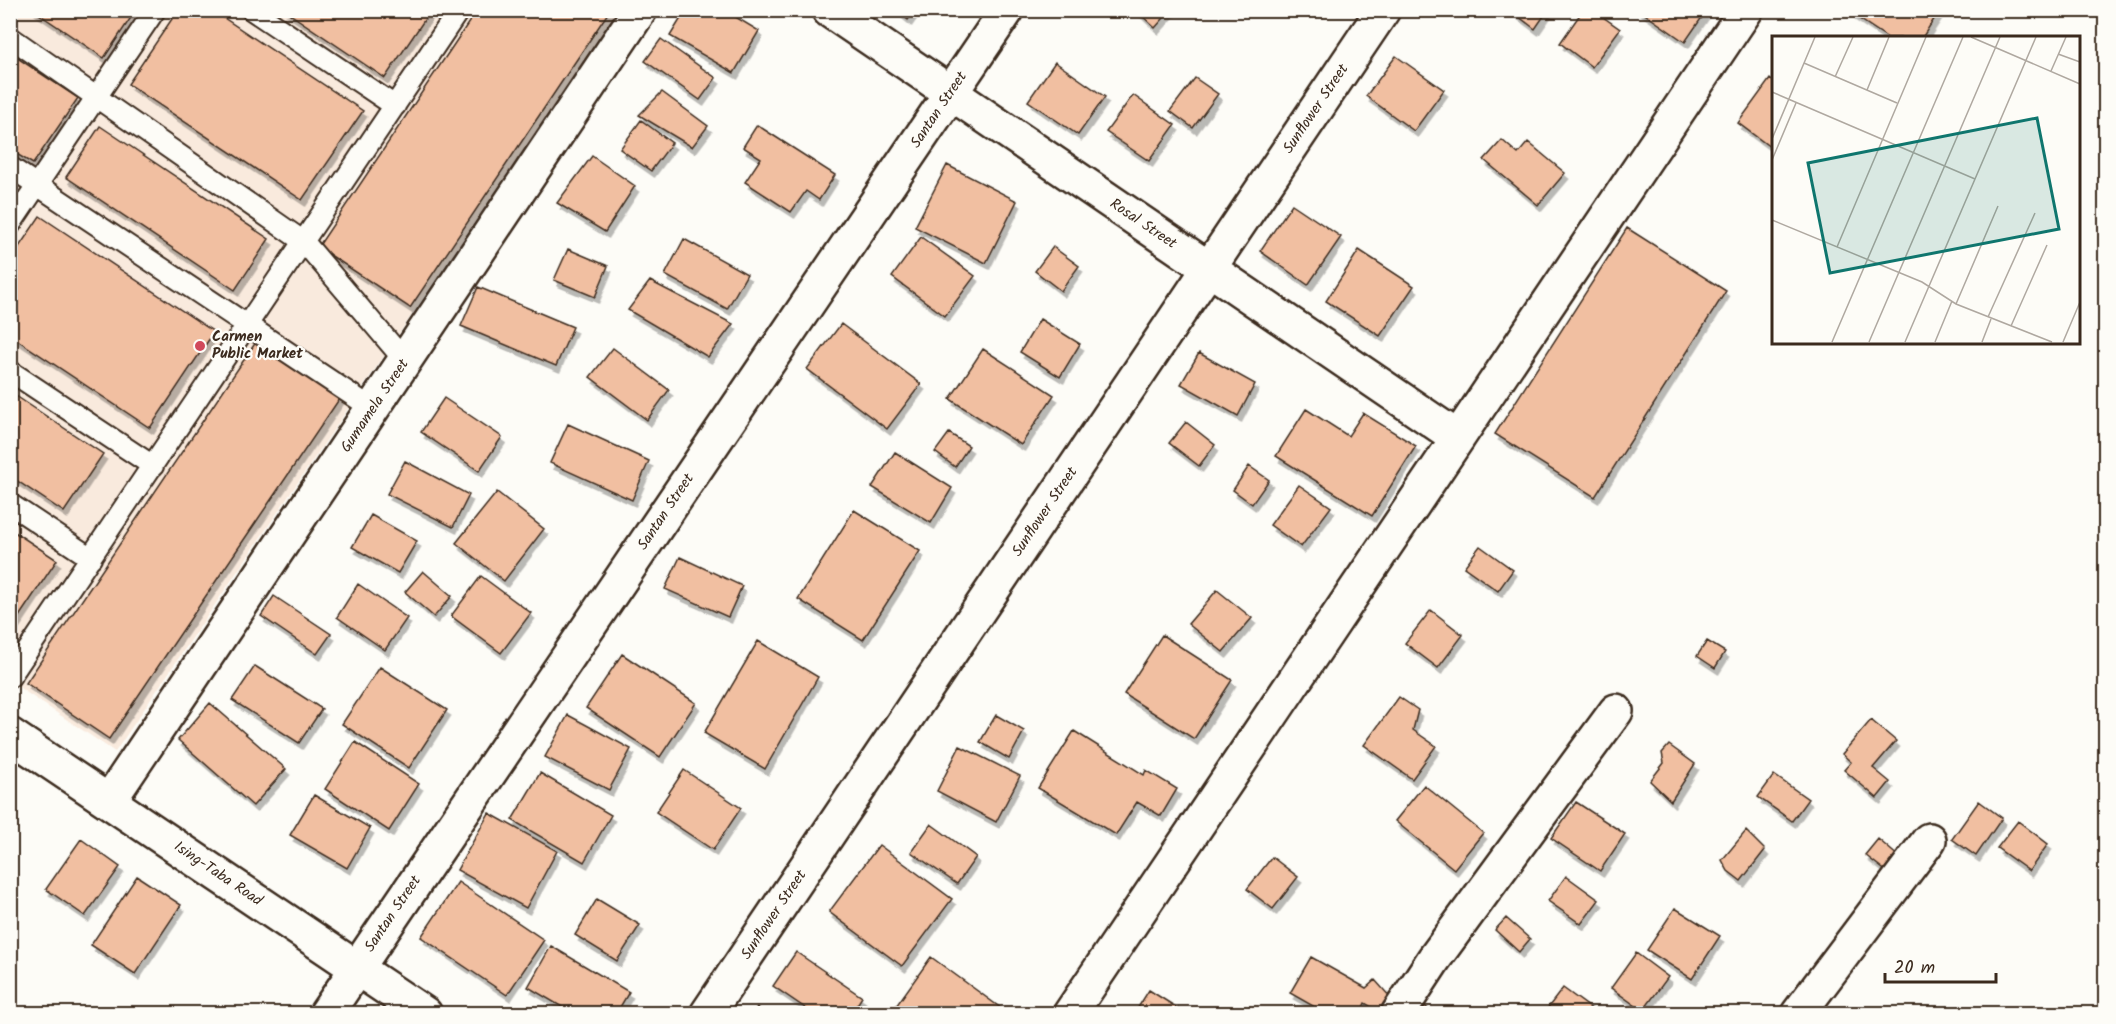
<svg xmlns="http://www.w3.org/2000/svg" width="2116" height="1024" font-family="Kalam,sans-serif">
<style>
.built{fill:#f9eadd}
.building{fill:#f1bfa1;stroke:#3b2a1e;stroke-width:1.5;filter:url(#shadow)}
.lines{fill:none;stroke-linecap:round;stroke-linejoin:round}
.lane-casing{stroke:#3b2a1e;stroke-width:24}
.street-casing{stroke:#3b2a1e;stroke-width:38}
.secondary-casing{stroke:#3b2a1e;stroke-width:38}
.lane{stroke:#fdfcf7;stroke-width:20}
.street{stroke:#fdfcf7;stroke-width:33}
.secondary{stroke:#fdfcf7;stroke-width:33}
.poi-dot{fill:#d1495b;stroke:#fdfcf7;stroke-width:2}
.labels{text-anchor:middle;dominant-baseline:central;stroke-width:4.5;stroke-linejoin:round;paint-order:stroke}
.street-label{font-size:15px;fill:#3b2a1e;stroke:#fdfcf7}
.poi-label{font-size:15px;font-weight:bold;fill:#3b2a1e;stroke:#fdfcf7;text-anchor:start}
.inset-road{fill:none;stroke:#afa8a0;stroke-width:1.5}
.view{fill:#0f766e;fill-opacity:0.15;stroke:#0f766e;stroke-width:3}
.inset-edge{fill:none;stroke:#3b2a1e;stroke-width:3}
</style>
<defs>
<filter id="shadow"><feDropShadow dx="3.5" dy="6" stdDeviation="0" flood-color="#0004"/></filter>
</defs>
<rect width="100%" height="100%" fill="#fdfcf7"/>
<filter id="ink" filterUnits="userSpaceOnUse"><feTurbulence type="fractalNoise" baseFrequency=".0167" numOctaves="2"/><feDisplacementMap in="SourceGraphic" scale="12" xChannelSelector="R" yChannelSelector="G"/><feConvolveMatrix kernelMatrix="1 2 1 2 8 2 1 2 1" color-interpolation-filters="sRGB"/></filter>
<g filter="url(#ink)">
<!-- built -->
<path class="built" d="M10,11h608l-503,741 -104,-70z"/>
<!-- building -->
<path class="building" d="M33,10h103l-32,48z
M178,10h34l151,101 -61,89 -174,-116z
M284,10h147l-46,68z
M477,10h133l-200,298 -92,-61z
M686,10h38l35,21 -25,42 -64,-37z
M896,10h19l-7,10z
M1136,10h35l-16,18z
M1510,10h38l-13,19z
M1583,10h10l27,19 -28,38 -32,-24z
M1639,10h68l-22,32z
M1855,10h85l-18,28h-34l-36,-24z
M661,39l55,39 -16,22 -55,-39z
M10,53l68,45 -45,66 -23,-14z
M1396,56l48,34 -30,41 -48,-35z
M1055,62l50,35 -27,38 -50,-34z
M1195,78l23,16 -25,34 -23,-17z
M1770,79l4,3v68l-36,-27z
M662,92l46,34 -16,21 -53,-32z
M1133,95l42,30 -26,36 -43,-29z
M641,120l31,23 -21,28 -31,-22z
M757,125l78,50 -16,25 -13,-9 -15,21 -46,-30 16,-24 -18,-11z
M100,126l169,113 -34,51 -169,-113z
M1502,140l16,14 10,-12 37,31 -27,32 -54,-45z
M592,156l43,30 -30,46 -48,-29z
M947,165l70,36 -31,62 -71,-36z
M1292,204l49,33 -33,48 -48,-34z
M40,216l174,116 -64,96 -140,-93v-75z
M1627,228l99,63 -131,206 -100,-63z
M921,237l54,39 -30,40 -53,-39z
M684,239l63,35 -20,35 -62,-34z
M1053,247l26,19 -18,25 -26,-20z
M568,249l40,17 -13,31 -41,-17z
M1359,250l55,36 -34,50 -54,-35z
M650,281l83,43 -25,33 -80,-47z
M478,287l95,40 -17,39 -95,-40z
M1040,319l40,25 -20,33 -40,-25z
M841,324l80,60 -34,45 -80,-60z
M256,342l84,56 -231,341 -83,-56z
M613,348l56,42 -22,30 -57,-43z
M983,349l71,46 -33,50 -71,-46z
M1199,353l56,31 -17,32 -57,-32z
M10,392l93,62 -39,58 -54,-36z
M444,398l58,39 -23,34 -58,-39z
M1306,409l42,27 15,-23 53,33 -44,70 -96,-60z
M1186,422l29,23 -16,21 -30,-23z
M568,424l81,37 -17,39 -82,-37z
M949,433l20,13 -14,21 -20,-15z
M895,452l57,36 -21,35 -59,-36z
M405,461l64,34 -16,32 -66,-33z
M1249,466l20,14 -17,24 -19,-14z
M1299,485l32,22 -30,40 -31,-22z
M497,492l47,37 -40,52 -48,-38z
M854,510l66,41 -57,89 -65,-41z
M371,515l46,26 -19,32 -46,-26z
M10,529l47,31 -47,70z
M1480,546l33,24 -15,21 -34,-24z
M680,557l62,29 -14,31 -63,-28z
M423,571l29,25 -18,21 -29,-25z
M481,576l50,37 -30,40 -50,-37z
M358,584l49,34 -22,32 -48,-33z
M1217,590l35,28 -29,34 -35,-28z
M274,596l57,38 -14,20 -56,-38z
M1431,610l32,25 -25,33 -33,-25z
M1162,635l70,45 -38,59 -70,-45z
M758,641l60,36 -53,92 -61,-36z
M1707,641l18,11 -10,16 -18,-12z
M622,654l74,49 -36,54 -74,-49z
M255,666l67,43 -23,34 -67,-43z
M380,667l67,43 -38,58 -67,-44z
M1399,697l19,13 -5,20 23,16 -24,33 -48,-34z
M210,703l76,66 -33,37 -75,-66z
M568,715l63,34 -22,41 -64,-33z
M996,715l28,16 -15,28 -29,-17z
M1871,720l25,21 -23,27 17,14 -13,16 -33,-28 7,-8 -9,-8z
M1074,731l70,44 2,-5 31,19 -16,27 -24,-14 -21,33 -78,-47z
M355,742l64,42 -30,47 -64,-42z
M1669,745l26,19 -24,37 -21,-20 14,-18 -2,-10z
M960,746l60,30 -24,46 -59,-31z
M684,770l57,38 -28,42 -57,-38z
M540,773l71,42 -27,47 -72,-42z
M1774,775l34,24 -16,22 -34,-24z
M1424,785l59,48 -29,36 -59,-48z
M314,795l56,33 -23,40 -57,-33z
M1979,801l23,17 -26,38 -24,-17z
M1576,802l49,32 -25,37 -49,-33z
M489,813l68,38 -31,57 -69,-38z
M2018,821l30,23 -19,27 -32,-23z
M931,824l45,33 -19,27 -46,-32z
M1746,831l19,19 -24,31 -13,-10 -6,-11z
M81,839l39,28 -35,49 -39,-27z
M1878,839l21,18 -12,15 -22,-17z
M879,845l73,54 -50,67 -73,-54z
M1272,857l26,20 -25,32 -26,-20z
M137,876l44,29 -46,69 -44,-29z
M1566,876l33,24 -18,24 -33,-23z
M458,882l86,58 -37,55 -86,-58z
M597,899l43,26 -23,36 -42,-26z
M1675,908l45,28 -28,43 -45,-29z
M1506,918l24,21 -11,13 -24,-22z
M551,946l78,46 -13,22h-42l-46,-27z
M796,952l66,45 -11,17h-37l-41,-28z
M1636,953l32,24 -25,34 -32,-23z
M931,957l78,57h-103l-10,-8z
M1311,957l55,31 9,-8 17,19 -9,15 -18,-11 -5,11h-33l-37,-21z
M1563,988l30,22 -3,4h-47z
M1149,990l38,24h-53z
M1424,1005l9,9h-17z
M757,1007l9,7h-14z
M886,1008l8,6h-12z"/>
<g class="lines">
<defs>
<path id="lane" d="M252,10l143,96
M10,37l294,205 101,119
M10,167l363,242
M10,225l145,-215
M10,371l143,95
M10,504l81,54
M10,677l449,-667"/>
<path id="street" d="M829,10l629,428
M109,801l531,-791
M326,1014l681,-1004
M707,1014l676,-1004
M1070,1014l676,-1004
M1398,1014l36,-55 182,-248
M1798,1014l131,-174"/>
<path id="secondary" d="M10,735l415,279"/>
</defs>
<!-- lane casing -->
<use href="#lane" class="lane-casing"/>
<!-- street casing -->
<use href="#street" class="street-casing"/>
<!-- secondary casing -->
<use href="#secondary" class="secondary-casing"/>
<!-- lane -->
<use href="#lane" class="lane"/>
<!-- street -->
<use href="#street" class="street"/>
<!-- secondary -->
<use href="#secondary" class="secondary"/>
</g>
</g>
<!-- markers -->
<circle class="poi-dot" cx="200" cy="346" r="6"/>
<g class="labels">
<!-- street labels -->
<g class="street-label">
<text transform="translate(1316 109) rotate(-56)">Sunflower Street</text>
<text transform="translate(939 110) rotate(-56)">Santan Street</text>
<text transform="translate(1143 224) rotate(34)">Rosal Street</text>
<text transform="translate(375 406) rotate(-56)">Gumamela Street</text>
<text transform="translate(666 512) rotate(-56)">Santan Street</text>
<text transform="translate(1045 512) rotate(-56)">Sunflower Street</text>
<text transform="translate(218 874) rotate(34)">Ising-Taba Road</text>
<text transform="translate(393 914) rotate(-56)">Santan Street</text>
<text transform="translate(774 915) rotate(-56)">Sunflower Street</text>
</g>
<!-- poi labels -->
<g class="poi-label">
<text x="212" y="337">Carmen<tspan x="212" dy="17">Public Market</tspan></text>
</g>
</g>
<!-- overview -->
<g transform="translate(1772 36)">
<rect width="308" height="308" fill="#fdfcf7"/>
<path class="inset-road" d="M199,1l109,47M286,18l22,8M32,27l93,40M279,35l15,-34M63,41l18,-40M95,54l22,-53M0,56l203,87M0,103l43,-102M0,124l24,-57M0,184l150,62 34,22 96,38M65,211l89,-210M184,268l42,-98M216,281l47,-104M239,290l36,-81M60,306l131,-305M97,306l131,-305M133,306l131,-305M163,306l17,-41M210,306l9,-23M291,306l17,-40"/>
<path class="view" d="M265,82l22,111 -229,44 -22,-110z"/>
<rect width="308" height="308" class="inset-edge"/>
</g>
<!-- margin -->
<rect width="2116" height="1024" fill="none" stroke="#fdfcf7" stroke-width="36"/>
<rect x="18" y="18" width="2080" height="988" fill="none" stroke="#3b2a1e" stroke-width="2" filter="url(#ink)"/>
<!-- scale -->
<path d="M1885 973v9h111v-9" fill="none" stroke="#3b2a1e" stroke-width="3"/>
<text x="1894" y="973" font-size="18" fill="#3b2a1e" stroke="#fdfcf7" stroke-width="4.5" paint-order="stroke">20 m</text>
</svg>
